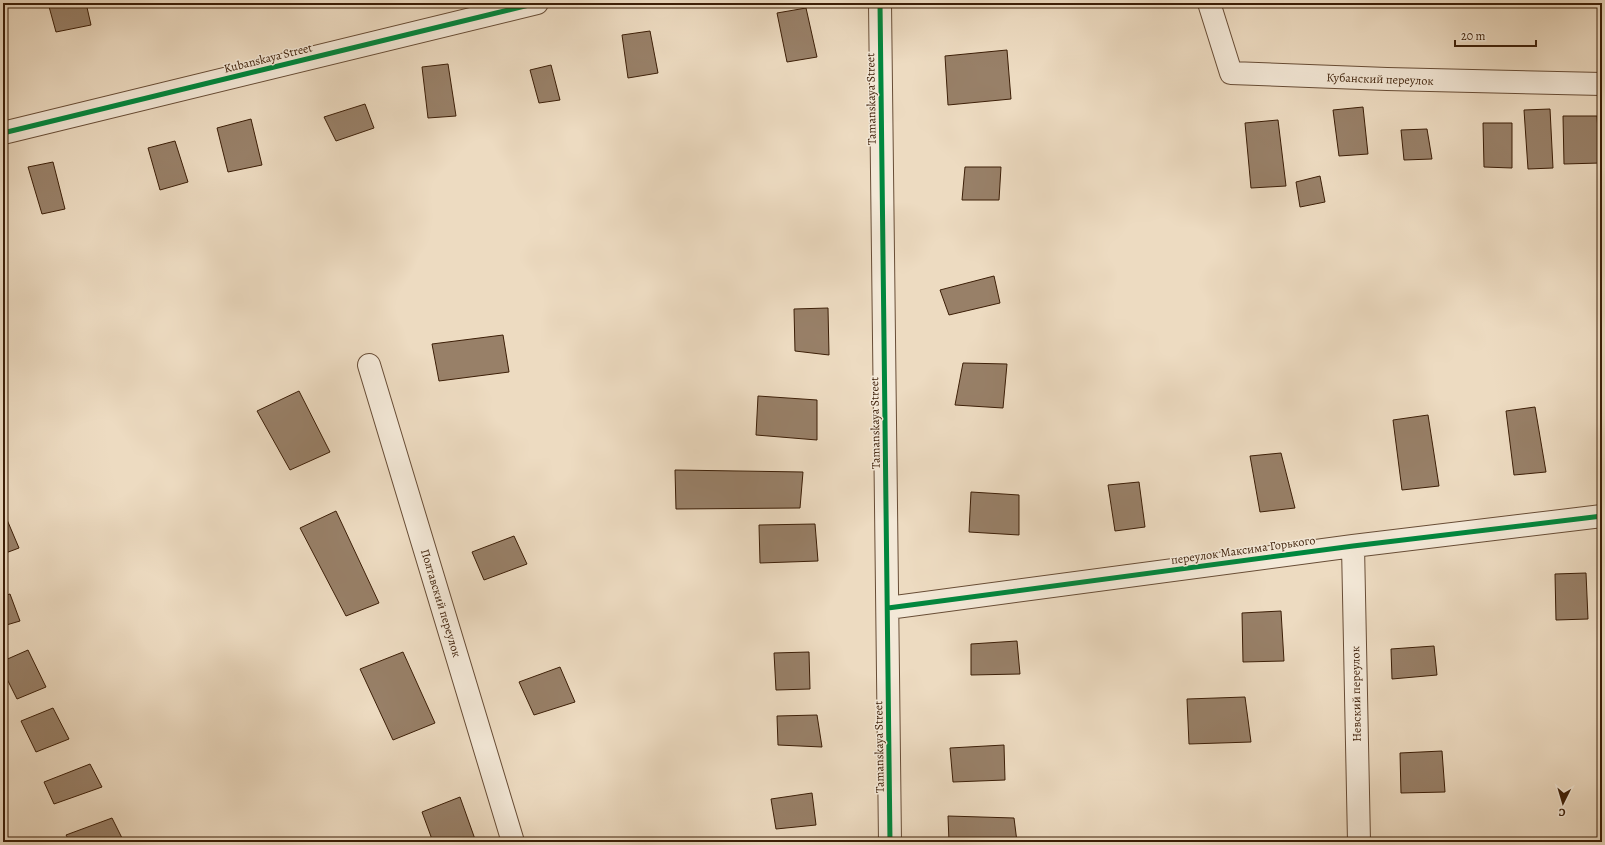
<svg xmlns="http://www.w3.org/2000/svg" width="1605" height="845" font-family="Alegreya,serif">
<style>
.building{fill:#988068;stroke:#3c1e07}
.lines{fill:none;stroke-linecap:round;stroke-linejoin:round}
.street-casing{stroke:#684d36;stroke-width:24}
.street{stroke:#f3e8d7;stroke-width:22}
.cycleway-casing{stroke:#f3e8d7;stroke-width:8}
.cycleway{stroke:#00873e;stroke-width:5}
.labels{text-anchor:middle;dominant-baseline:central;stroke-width:3;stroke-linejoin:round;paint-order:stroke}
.street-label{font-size:12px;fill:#3c1e07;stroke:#f3e8d7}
</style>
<rect width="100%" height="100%" fill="#eddbc1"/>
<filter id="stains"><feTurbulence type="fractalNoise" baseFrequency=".005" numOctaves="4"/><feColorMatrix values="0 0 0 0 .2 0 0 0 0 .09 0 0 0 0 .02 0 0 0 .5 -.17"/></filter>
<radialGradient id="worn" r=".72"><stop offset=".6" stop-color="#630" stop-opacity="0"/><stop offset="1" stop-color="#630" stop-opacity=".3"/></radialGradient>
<!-- building -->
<path class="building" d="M48,3h38l5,22 -35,7z
M806,8l11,49 -30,5 -10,-49z
M650,31l8,42 -30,5 -6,-43z
M1007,50l4,49 -63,6 -3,-49z
M448,64l8,52 -28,2 -6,-51z
M551,65l9,35 -21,3 -9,-33z
M365,104l9,24 -38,13 -12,-24z
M1363,107l5,47 -29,2 -6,-46z
M1550,109l3,59 -25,1 -4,-59z
M1563,116h34l3,47 -36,1z
M251,119l11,46 -34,7 -11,-44z
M1278,120l8,66 -35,2 -6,-65z
M1483,123h29v45l-28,-1z
M1427,129l5,30 -28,1 -3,-30z
M175,141l13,41 -28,8 -12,-42z
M53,162l12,47 -23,5 -14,-47z
M965,167h36l-2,33h-37z
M1320,176l5,26 -25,5 -4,-25z
M994,276l6,27 -51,12 -9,-25z
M828,308l1,47 -34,-4 -1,-42z
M503,335l6,37 -70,9 -7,-37z
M963,363l44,1 -4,44 -48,-3z
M299,391l31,61 -40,18 -33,-59z
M758,396l59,4v40l-61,-5z
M1535,407l11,65 -32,3 -8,-64z
M1428,415l11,71 -37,4 -9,-70z
M1281,453l14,55 -35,4 -10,-56z
M675,470l128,2 -3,36 -124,1z
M1139,482l6,45 -30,4 -7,-46z
M971,492l48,3v40l-50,-3z
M336,511l43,92 -33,13 -46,-88z
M5,515l14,33 -16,6v-38z
M815,524l3,37 -58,2 -1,-38z
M514,536l13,28 -43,16 -12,-28z
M1586,573l2,46 -32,1 -1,-46z
M10,594l10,27 -17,5v-30z
M1281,611l3,50 -41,1 -1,-49z
M1017,641l3,33 -49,1v-31z
M1434,646l3,29 -45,4 -1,-30z
M28,650l18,37 -29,12 -14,-28v-10z
M403,652l32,71 -42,17 -33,-71z
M809,652l1,37 -34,1 -2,-37z
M560,667l15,35 -41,13 -15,-33z
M1245,697l6,45 -62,2 -2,-45z
M53,708l16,31 -33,13 -15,-31z
M817,715l5,32 -44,-2 -1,-29z
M1004,745l1,35 -52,2 -3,-34z
M1442,751l3,41 -44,1 -1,-40z
M90,764l12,23 -48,17 -10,-22z
M812,793l4,32 -40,4 -5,-30z
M460,797l16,45h-43l-11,-30z
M948,816l66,2 3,24h-68z
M112,818l12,24h-54l-4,-7z"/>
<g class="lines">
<defs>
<path id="street" d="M880,3l10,839
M1209,3l22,70 156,6 215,5
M3,133l534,-130
M369,365l144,477
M1353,546l6,296
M888,608l465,-62 249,-30"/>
</defs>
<!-- street casing -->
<use href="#street" class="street-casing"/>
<!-- street -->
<use href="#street" class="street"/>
<defs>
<path id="cycleway" d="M880,3l10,839
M3,133l534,-130
M888,608l465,-62 249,-30"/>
</defs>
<!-- cycleway casing -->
<use href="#cycleway" class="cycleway-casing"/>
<!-- cycleway -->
<use href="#cycleway" class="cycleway"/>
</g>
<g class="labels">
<!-- street labels -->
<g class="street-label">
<text transform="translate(268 58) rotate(-14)">Kubanskaya Street</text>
<text transform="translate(1380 79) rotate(2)">Кубанский переулок</text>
<text transform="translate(871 99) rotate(-91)">Tamanskaya Street</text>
<text transform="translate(875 423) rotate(-91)">Tamanskaya Street</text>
<text transform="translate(1243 550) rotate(-8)">переулок Максима Горького</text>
<text transform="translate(441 603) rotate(73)">Полтавский переулок</text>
<text transform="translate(1356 694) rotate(-91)">Невский переулок</text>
<text transform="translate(879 747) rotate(-91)">Tamanskaya Street</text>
</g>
</g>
<!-- margin -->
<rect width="1605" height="845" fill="none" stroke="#eddbc1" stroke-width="16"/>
<rect x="4" y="4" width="1597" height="837" fill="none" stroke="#3c1e07" stroke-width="2"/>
<rect x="8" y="8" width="1589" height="829" fill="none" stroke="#3c1e07"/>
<!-- north arrow -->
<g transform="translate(1563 803) rotate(185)" stroke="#f3e8d7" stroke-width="3" paint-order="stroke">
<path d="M0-3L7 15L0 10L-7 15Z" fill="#3c1e07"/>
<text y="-6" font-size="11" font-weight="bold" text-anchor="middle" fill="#3c1e07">С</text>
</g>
<!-- scale -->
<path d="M1455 40v6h81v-6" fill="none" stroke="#3c1e07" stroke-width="2"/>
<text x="1461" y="40" font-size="12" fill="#3c1e07" stroke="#f3e8d7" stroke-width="3" paint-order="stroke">20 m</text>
<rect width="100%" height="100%" filter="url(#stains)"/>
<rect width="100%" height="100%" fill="url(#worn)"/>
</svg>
